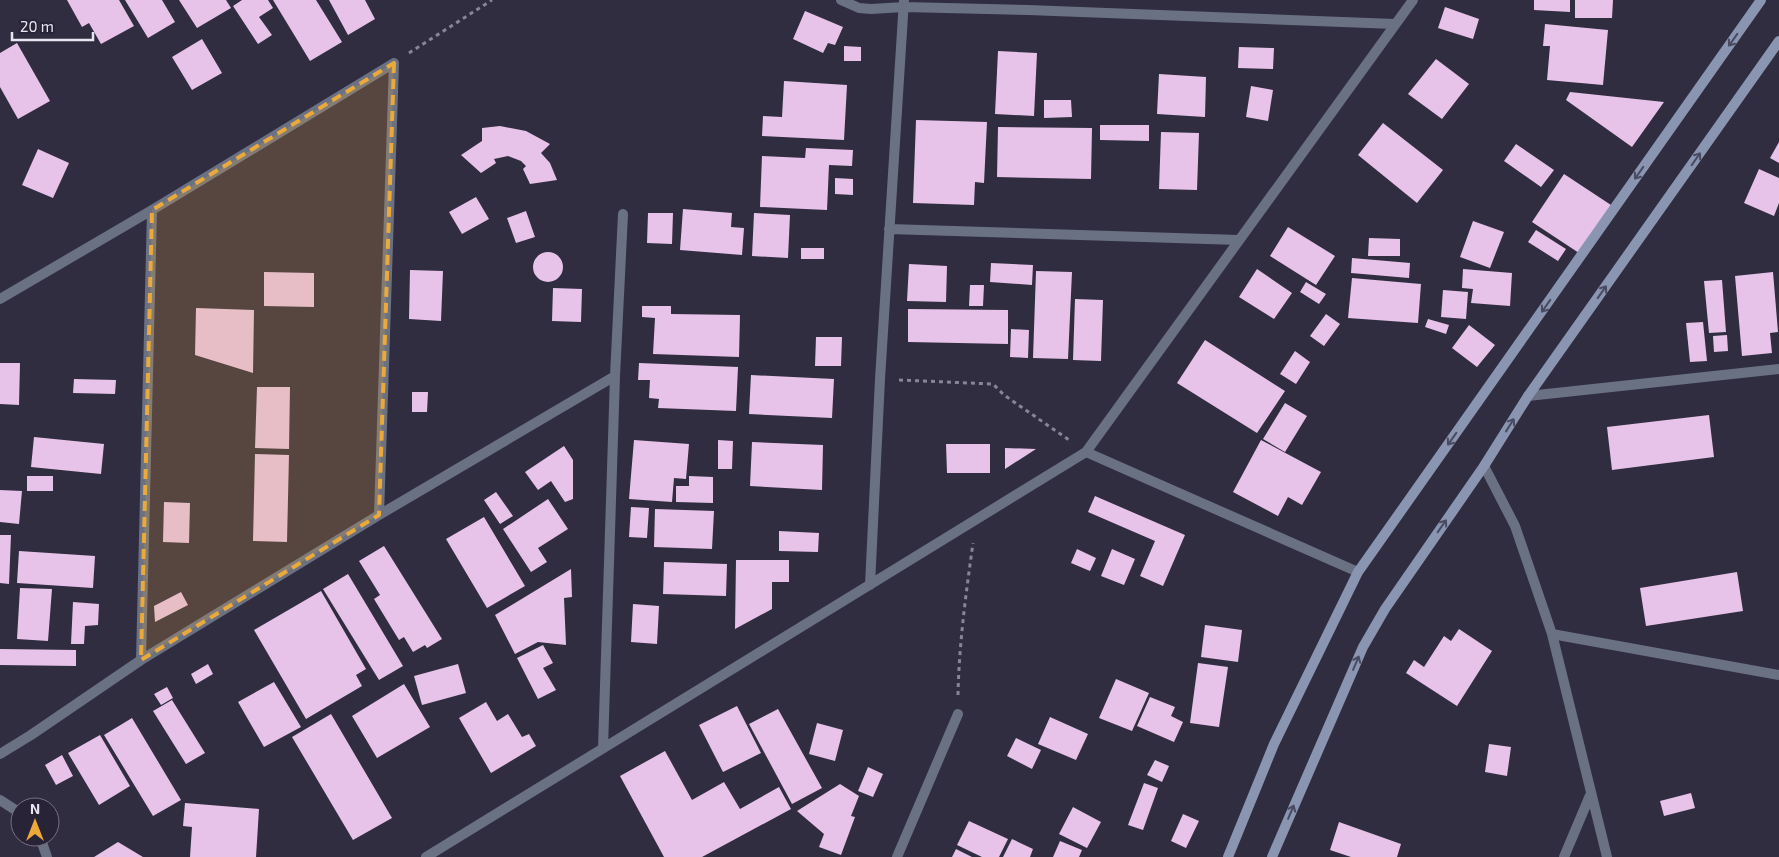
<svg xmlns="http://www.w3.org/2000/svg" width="1779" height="857" font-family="'Exo 2',sans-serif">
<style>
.building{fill:#e7c3e9}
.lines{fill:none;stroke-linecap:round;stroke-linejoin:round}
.path{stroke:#888595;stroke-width:3;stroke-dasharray:4 4;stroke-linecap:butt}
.street{stroke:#6a7183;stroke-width:10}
.secondary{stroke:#8a95b1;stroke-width:10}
.oneway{stroke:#4a4b61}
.marked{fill:#eba93a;fill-opacity:0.2;stroke:#eba93a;stroke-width:4;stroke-dasharray:10 6;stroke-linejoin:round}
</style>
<rect width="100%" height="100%" fill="#312d40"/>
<!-- building -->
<path class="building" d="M67,0h52l15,26 -33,18 -12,-21 -7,4z
M125,0h37l13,22 -27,16z
M179,0h47l5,8 -34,20z
M242,0h26l5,8 -14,9 13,18 -14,9 -25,-38z
M273,0h43l26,42 -32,19z
M329,0h36l10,19 -27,16z
M1534,0h36v12l-36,-2z
M1575,0h38l-1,18h-37z
M1445,7l34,12 -6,20 -35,-11z
M805,11l38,16 -8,18 -7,-2 -5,10 -30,-14z
M1545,24l63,6 -5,55 -56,-5 3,-34h-7z
M202,39l20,34 -30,17 -20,-33z
M17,43l33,58 -32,18 -18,-32v-34z
M844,46l17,1v14h-17z
M1239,47l35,1 -1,21 -35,-1z
M998,51l39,2 -3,63 -39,-2z
M1436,59l33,25 -27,35 -34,-25z
M1159,74l47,3 -1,40 -48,-3z
M784,81l63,4 -3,55 -82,-4 1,-20 19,1z
M1251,86l22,4 -5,31 -22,-4z
M1570,92l94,10 -32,45 -66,-47z
M1044,100h27l1,17 -28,1z
M916,120l71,2 -3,61 -9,-1 -1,23 -61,-2z
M1383,123l60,47 -26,33 -59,-48z
M1100,125h49v16l-49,-1z
M500,126l26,5 24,13 -9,9 9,10 7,17 -27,4 -7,-15 3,-3 -5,-5 -13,-5 -14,3 2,4 -15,10 -20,-18 21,-14v-13z
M998,127l94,1 -1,51 -94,-2z
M1161,132l38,1 -2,57 -38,-1z
M1779,142v21l-9,-5z
M1516,144l38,26 -13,17 -37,-26z
M806,148l47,2 -1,16 -23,-1 -2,45 -67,-3 2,-51 43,2z
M38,149l31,14 -16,35 -31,-13z
M1759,169l20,9v25l-5,13 -30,-13z
M1564,174l47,31 -32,48 -47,-31z
M835,178l18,1v16l-18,-1z
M476,197l13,22 -27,15 -13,-22z
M683,209l49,4 -1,14 13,1 -2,27 -62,-5z
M526,211l9,26 -19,6 -9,-25z
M648,213h25l-1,31 -25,-1z
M754,213l36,2 -2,43 -36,-2z
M1473,221l31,11 -14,36 -30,-11z
M1288,227l47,29 -19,29 -46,-29z
M1536,230l30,19 -8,12 -30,-19z
M1369,238l31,1v17h-32z
M801,248h23v11h-23z
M533 267a15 15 0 1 1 30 0a15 15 0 1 1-30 0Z
M1352,258l58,5 -1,15 -58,-5z
M991,263l42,2 -1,20 -42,-3z
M909,264l38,2 -1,36 -39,-1z
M1257,269l35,24 -18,26 -35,-22z
M1463,269l49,4 -2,33 -39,-3 2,-14 -11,-1z
M410,270l33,1 -2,50 -32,-2z
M1036,271l36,1 -4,87 -35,-1z
M264,272l50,1v34l-50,-1z
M1773,272l5,60 -8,1 2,20 -30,3 -7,-80z
M1352,278l69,6 -3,39 -70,-5z
M1722,280l4,52 -17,1 -5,-52z
M1306,282l20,12 -7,10 -19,-12z
M970,285h14l-1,21h-14z
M553,288l29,1 -1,33 -29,-1z
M1443,290l25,2 -2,27 -25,-2z
M1075,299l28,1 -2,61 -28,-1z
M642,306h29v8l69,1 -1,42 -86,-3 2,-36 -13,-1z
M196,308l58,2 -1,63 -58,-18z
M908,309l100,1v34l-100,-2z
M1326,314l14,10 -16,22 -14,-10z
M1428,319l21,6 -3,9 -21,-7z
M1703,322l4,39 -17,1 -4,-39z
M1469,325l26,20 -18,22 -25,-19z
M1011,329l18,1 -1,28 -18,-1z
M1727,335l1,16 -14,1 -1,-16z
M816,337h26l-1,29h-26z
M1205,340l80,51 -28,42 -80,-50z
M1295,351l15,11 -14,22 -16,-10z
M0,363h20l-1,42 -19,-1z
M639,363l99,4 -2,44 -78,-3 1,-9 -10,-1 1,-18h-12z
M751,375l83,4 -2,39 -83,-4z
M74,379l42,1 -1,14 -42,-1z
M257,387h33l-1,62 -34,-1z
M412,392h16l-1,20h-15z
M1285,403l22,13 -22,36 -22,-13z
M1709,415l5,42 -102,13 -5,-43z
M34,437l70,7 -3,30 -70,-7z
M634,440l55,4 -3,35 -12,-1 -2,24 -43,-3z
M718,440l15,1 -1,28h-14z
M1261,440l60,32 -19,33 -14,-8 -10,19 -45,-24z
M752,442l71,3 -1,45 -72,-4z
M946,444h44v29h-43z
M564,446l9,14v39l-8,3 -14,-21 -13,9 -13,-18z
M1005,448l31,1 -31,20z
M255,454l34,1 -2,87 -34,-1z
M27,476h26v15h-26z
M689,476l24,1v26l-37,-1v-16h13z
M0,490l22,1 -3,33 -19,-2z
M496,492l17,24 -13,8 -16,-24z
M1095,496l90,39 -22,51 -23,-10 15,-35 -67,-29z
M548,499l20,30 -30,19 9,14 -16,10 -28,-43z
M164,502l26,1 -1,40 -26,-1z
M631,507l18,1 -2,30 -18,-1z
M655,509l59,2 -2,38 -58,-2z
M484,517l41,69 -38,22 -41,-69z
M779,531l40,2 -1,19 -39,-1z
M0,535h11l-2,49 -9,-1z
M384,546l58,93 -15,9 -2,-3 -12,7 -9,-15 -5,3 -25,-41 6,-4 -21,-34z
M1077,549l19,9 -6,13 -19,-8z
M1112,549l23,10 -11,26 -23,-9z
M19,551l76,5 -2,32 -76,-5z
M736,560h53v22h-17v27l-37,20z
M664,562l63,2 -1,32 -63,-2z
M571,569l1,28 -8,1 2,47 -28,-3 -23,12 -20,-39z
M1737,572l6,39 -97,15 -6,-38z
M348,574l55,92 -24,14 -56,-91z
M20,588l32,1 -4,52 -31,-2z
M321,591l45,78 -10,6 6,11 -56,33 -52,-89z
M181,592l7,13 -33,17 -1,-16z
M73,602l26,2 -1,21 -13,1 -1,18h-13z
M633,604l26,2 -2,38 -26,-2z
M1205,625l37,5 -4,32 -37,-5z
M1459,629l33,22 -35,55 -51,-33 8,-13 10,7 20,-31 7,5z
M543,645l10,18 -10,5 13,22 -18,9 -21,-41z
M0,649l76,1v16l-76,-1z
M1198,663l30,4 -9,60 -29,-4z
M208,664l5,10 -17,10 -5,-10z
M458,664l8,29 -44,12 -8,-29z
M1116,679l33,14 -17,38 -33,-13z
M274,682l27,45 -37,20 -26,-45z
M404,684l26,43 -53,31 -25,-42z
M167,687l6,11 -12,7 -7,-11z
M1150,697l25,10 -4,9 12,6 -9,20 -37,-16z
M172,700l33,53 -19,11 -33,-53z
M486,702l11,19 11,-7 14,23 7,-3 7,12 -45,27 -32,-55z
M737,706l24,47 -38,19 -24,-47z
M778,709l44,79 -30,16 -43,-80z
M331,714l61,104 -39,22 -61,-103z
M1050,717l38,17 -12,26 -38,-16z
M132,718l49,82 -28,16 -49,-81z
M817,723l26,7 -8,31 -26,-7z
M100,735l30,51 -31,19 -31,-52z
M1016,738l25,12 -9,19 -25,-13z
M1489,744l22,3 -4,29 -22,-4z
M665,751l27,49 32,-18 16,27 39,-22 12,22 -89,48h-38l-44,-81z
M62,755l11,21 -17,9 -11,-20z
M1155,760l14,6 -7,16 -15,-7z
M868,767l15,7 -10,23 -15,-6z
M1144,783l14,5 -15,42 -15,-5z
M840,784l19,12 -8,20 4,1 -14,38 -22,-8 5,-13 -27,-23z
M1691,793l4,15 -31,8 -4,-15z
M185,803l74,6 -3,48h-66l2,-30 -9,-1z
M1073,807l28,15 -14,26 -28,-14z
M1183,814l16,7 -13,27 -15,-7z
M969,821l39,18 -9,18h-17l-25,-12z
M1339,822l62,22 -4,13h-46l-21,-7z
M1012,839l21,10 -3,8h-27z
M1060,841l22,9 -3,7h-26z
M118,842l25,15h-49z
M956,849l16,8h-20z"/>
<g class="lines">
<!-- path -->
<path class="path" d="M409,53l83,-53
M899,380l94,4 11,11 65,45
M958,695c1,-51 8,-102 15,-152"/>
<!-- street -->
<path class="street" d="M841,0l18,8 12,1 33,-2 124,3 367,14
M889,229l350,11
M0,299l152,-89 242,-147
M1528,396l251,-27
M1086,452l272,120
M1484,466l31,60 37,108 55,223
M379,515l15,-452
M870,585l10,-206 24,-379
M1552,634l227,41
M141,660l11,-450
M603,748l12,-372 8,-162
M0,754l31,-19 110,-75 238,-145 236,-139
M0,800l20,13
M40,837l7,20
M426,857l660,-405 327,-452
M897,857l61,-143
M1564,857l27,-64"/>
<!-- secondary -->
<path class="secondary" d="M1228,857l46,-113 84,-172 403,-572
M1272,857l91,-210 22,-38 99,-143 44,-70 251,-355"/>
</g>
<!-- one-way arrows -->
<defs><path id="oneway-shaft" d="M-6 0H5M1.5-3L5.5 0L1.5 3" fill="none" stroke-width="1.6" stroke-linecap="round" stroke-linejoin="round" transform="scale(1.25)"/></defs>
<g class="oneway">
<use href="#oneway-shaft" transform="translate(1733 40) rotate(125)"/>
<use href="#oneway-shaft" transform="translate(1696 159) rotate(-55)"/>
<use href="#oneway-shaft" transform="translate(1639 173) rotate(125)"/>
<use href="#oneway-shaft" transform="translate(1602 292) rotate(-55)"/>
<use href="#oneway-shaft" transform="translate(1546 306) rotate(125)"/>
<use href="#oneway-shaft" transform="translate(1510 425) rotate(-58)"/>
<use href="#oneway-shaft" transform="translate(1452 439) rotate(125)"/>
<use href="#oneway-shaft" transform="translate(1442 526) rotate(-55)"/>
<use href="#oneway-shaft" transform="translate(1356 663) rotate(-67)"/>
<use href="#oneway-shaft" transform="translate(1291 812) rotate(-67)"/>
</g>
<!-- marked area -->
<path class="marked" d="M394,63l-15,452 -238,145 11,-450z"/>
<!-- north arrow -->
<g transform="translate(35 822)"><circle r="24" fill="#282336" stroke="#757182"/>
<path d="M0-4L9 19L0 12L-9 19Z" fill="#eba93a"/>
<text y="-8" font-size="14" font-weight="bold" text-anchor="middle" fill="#e9e6f3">N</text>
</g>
<!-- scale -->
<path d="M12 32v8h81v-8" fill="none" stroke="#e9e6f3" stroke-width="2.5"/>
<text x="20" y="32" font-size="15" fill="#e9e6f3" stroke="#282336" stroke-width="4" paint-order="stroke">20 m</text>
</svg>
